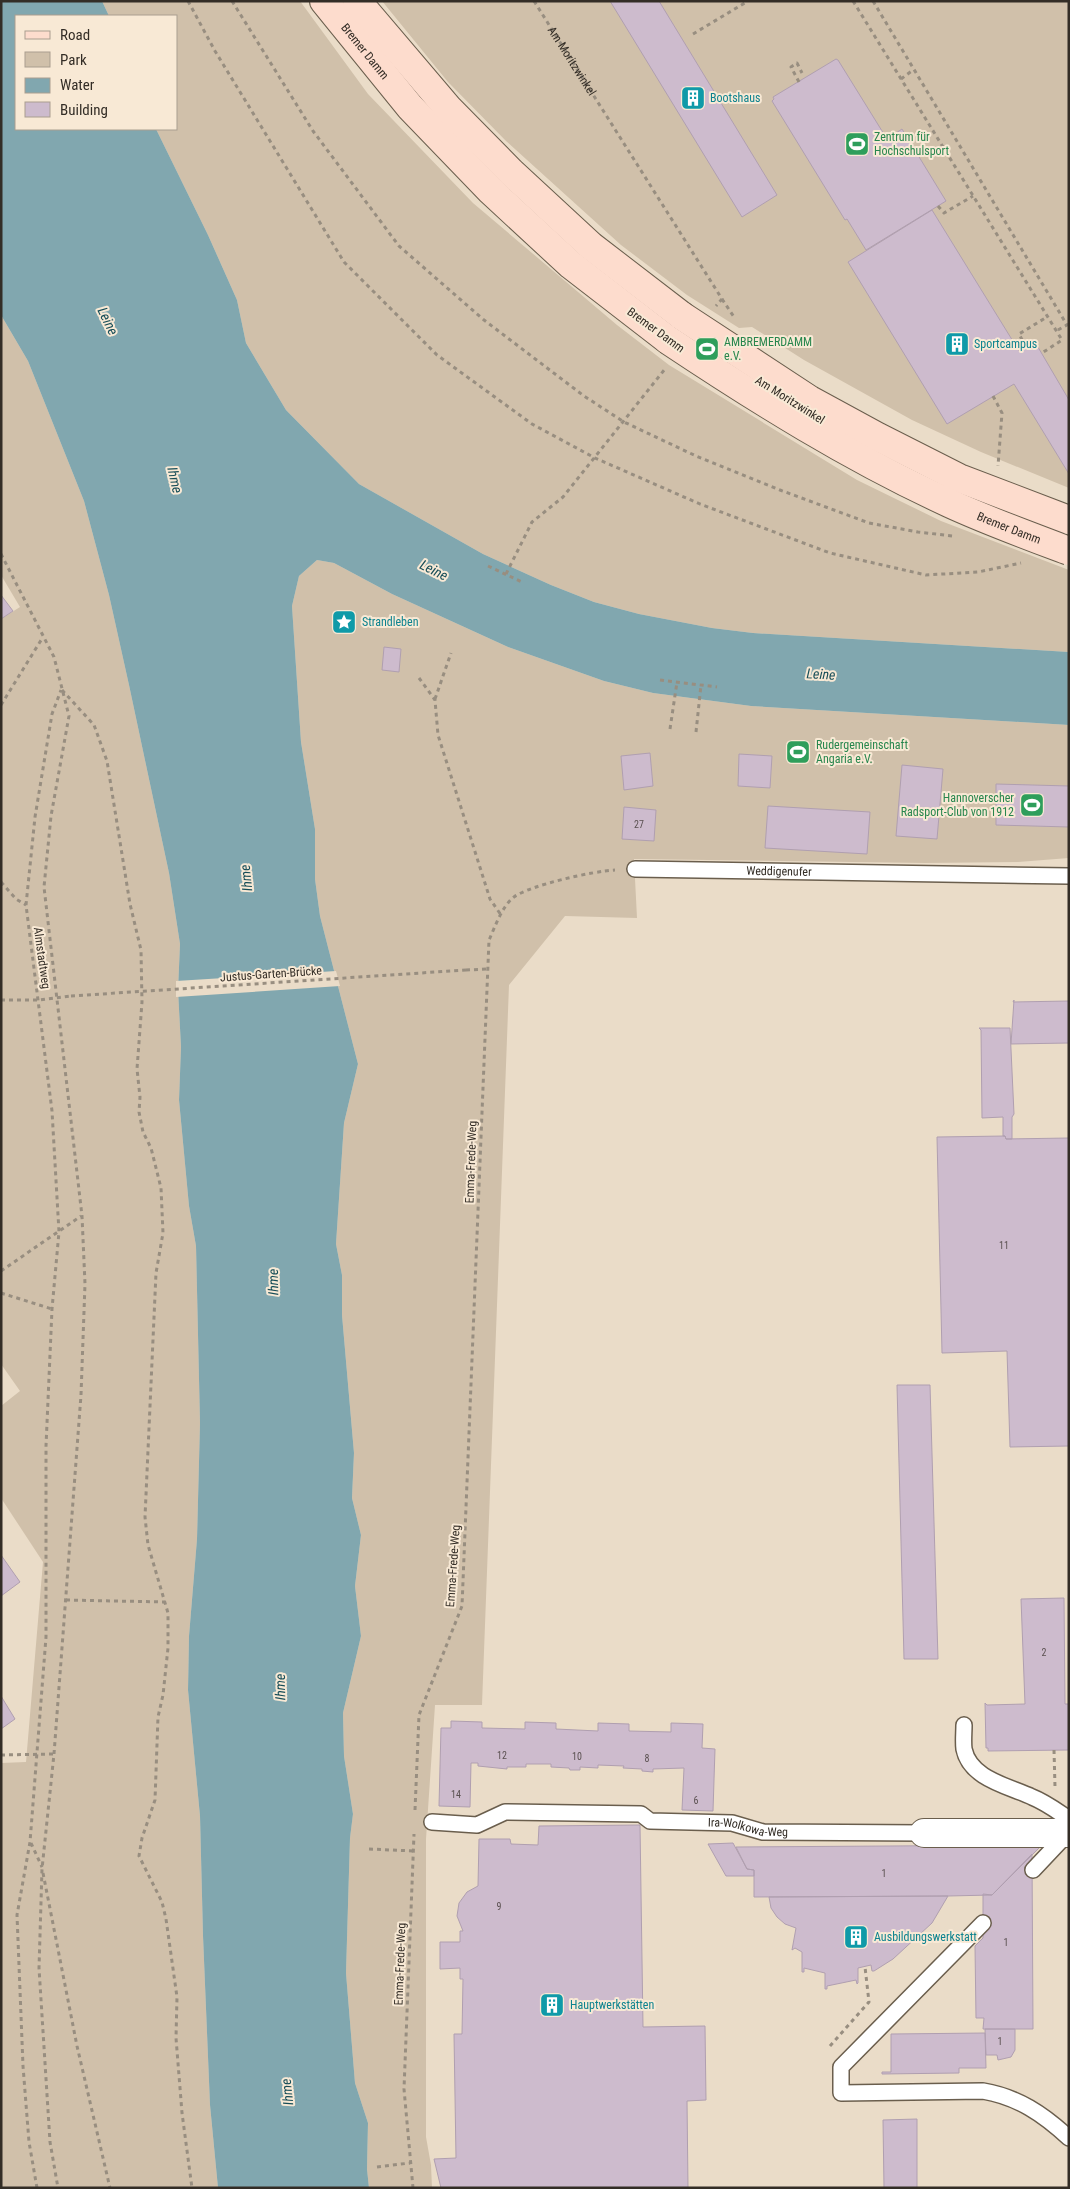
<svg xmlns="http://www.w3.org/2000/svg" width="1070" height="2189" font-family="'Roboto Condensed',sans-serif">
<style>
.green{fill:#d0c0aa}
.water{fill:#81a7af}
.pier{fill:#eadcc8}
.building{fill:#cdbbcd;stroke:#b09fb0}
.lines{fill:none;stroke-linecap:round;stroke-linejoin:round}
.lane-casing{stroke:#6a5e4d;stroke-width:18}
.street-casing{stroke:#6a5e4d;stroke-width:30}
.secondary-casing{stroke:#6a5e4d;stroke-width:30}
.path{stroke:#988e80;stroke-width:3;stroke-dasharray:4 4;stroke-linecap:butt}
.lane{stroke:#fff;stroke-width:15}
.street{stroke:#fff;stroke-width:28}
.secondary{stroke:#fddccd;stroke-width:28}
.secondary-bridge-casing{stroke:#6a5e4d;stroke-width:30;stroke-linecap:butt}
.path-bridge{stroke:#988e80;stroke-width:3;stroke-dasharray:4 4;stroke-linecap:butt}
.secondary-bridge{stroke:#fddccd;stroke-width:28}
.labels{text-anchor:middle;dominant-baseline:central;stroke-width:4;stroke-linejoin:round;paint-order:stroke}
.number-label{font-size:10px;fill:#5a5050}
.street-label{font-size:12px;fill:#332d26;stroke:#f8e9d5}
.culture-label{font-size:12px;fill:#0d838f;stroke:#f8e9d5;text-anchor:start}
.leisure-label{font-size:12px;fill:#27864d;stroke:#f8e9d5;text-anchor:start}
.water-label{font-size:14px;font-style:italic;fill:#154c57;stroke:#f8e9d5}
</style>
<rect width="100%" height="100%" fill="#eadcc8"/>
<!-- green -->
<path class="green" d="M102,1h198l68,93 105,109 144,122 52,40 188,115 84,41 128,49v82l-316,-19 -41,-5 -73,-14 -45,-12 -43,-17 -68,-31 -124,-70 -73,-74 -40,-67 -9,-43 -29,-65 -52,-106h20v-113h-67z
M382,1h687v487l-88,-36 -69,-32 -108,-60 -52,-33 -13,1 -52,-33 -66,-50 -115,-104 -58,-59z
M1,315l27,46 56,140 25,94 20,90 40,188 11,71 -2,46 3,57 -2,53 10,106 7,40 4,177 -3,116 -8,97 -1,54 12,126 3,120 7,169 8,83h-217v-425l25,-1 17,-200 -42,-64v-92l19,-15 -19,-27v-745l19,-12 -19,-32z
M317,560l17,3 58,31 116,53 96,34 49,12 98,13 318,19v133l-51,4 -93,1 -291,-4 3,59 -72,-2 -56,69 -27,720h-47l-9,134v298l5,28 1,23h-63l-2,-19 1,-46 -13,-40 -9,-110 4,-135 3,-24 -9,-58 -1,-43 18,-77 -6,-50 6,-51 -9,-37 2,-45 -12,-138v-40l-6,-31 8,-121 14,-59 -38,-148 -5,-37v-50l-14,-87 -9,-136 7,-30z"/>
<!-- water -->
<path class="water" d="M1,1h101l7,15h-93v113h140l52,106 29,65 9,43 40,67 73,74 124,70 68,31 43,17 45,12 73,14 41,5 316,19v73l-318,-19 -98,-13 -49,-12 -96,-34 -116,-53 -58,-31 -17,-3 -18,16 -7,30 9,136 14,87v50l5,37 38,148 -14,59 -8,121 6,31v40l12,138 -2,45 9,37 -6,51 6,50 -18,77 1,43 9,58 -3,24 -4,135 9,110 13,40 -1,46 2,19h-151l-8,-83 -7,-169 -3,-120 -12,-126 1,-54 8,-97 3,-116 -4,-177 -7,-40 -10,-106 2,-53 -3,-57 2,-46 -11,-71 -40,-188 -20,-90 -25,-94 -56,-140 -27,-46z"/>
<!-- pier -->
<path class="pier" d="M336,971l4,15 -164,11v-16z"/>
<!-- building -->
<path class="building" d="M610,1h49l118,194 -35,22z
M836,59l2,1 49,79 15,-10 44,72 -80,49 -19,-31 -2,1 -73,-119 2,-2 -1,-2z
M932,210l87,141 16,-9 34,58v74l-55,-90 -67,40 -99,-162z
M1,595l12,16 -12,8z
M384,647l17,2 -2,23 -17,-2z
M650,753l3,33 -29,4 -3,-34z
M739,754l33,2 -2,32 -32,-2z
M902,765l41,4 -6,70 -41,-3z
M996,784l73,2v41l-73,-2z
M768,806l102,6 -3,42 -102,-6z
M624,807l32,3 -2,31 -32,-2z
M1014,1000l-1,2 56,-1v42l-58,1z
M979,1028h31l4,86 -2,3v22h-6l-1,-3h-2v-19l-21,1 -1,-88z
M1005,1136l1,3 63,-1v308l-59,1 -3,-96 -65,2 -5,-216z
M897,1385h33l8,274h-34z
M1,1555l19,27 -19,14z
M1064,1598l1,106h4v46l-81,1v-3h-2l-1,-45 2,2 38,-1 -4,-105z
M1,1696l14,23 -14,10z
M451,1721l31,1v6l43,1v-7l31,1v6l42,2v-8l31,1v7l42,1v-9l32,1 -1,24 13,1 -2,62 -31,-1 2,-42 -31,1v3l-11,-1v-2l-19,-1 1,-2 -26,-1v3l-18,-1v3h-10l-1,-2 -18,-1v-3h-25v3h-19v2l-29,-3v-3h-7l-1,44 -31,-1 2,-78h10z
M640,1825l3,202 62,-1 1,74 -19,1 1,87h-247l-7,-29 22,-1 -2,-124h8l1,-55h-3v-11l-20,1v-27h20v-11h3l-6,-15 2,-13 8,-11 11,-6 1,-47h31l1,5 27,1 1,-19z
M733,1843l14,26 7,1v6h-28l-18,-32z
M1042,1845l-50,50 -44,1 -194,1v-27l-7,-1 -11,-22z
M1032,1854l1,175h-50l1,-11h-8l-1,-72 8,-8v-44l9,1z
M948,1896l-16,27 -39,36 -19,12h-2l-1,-6 -13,3v15l-1,1 -1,-4 -29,6v3h-2v-16l-21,-5v4h-2v-20l-7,-4 -3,2 4,-22 -11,-4 -8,-7 -6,-9 -2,-11z
M985,2029h30v21l-4,7 -13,3 -1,-5h-11z
M985,2033l1,35h-27v5l-77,1v-2h9v-38z
M917,2119v69h-33l-1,-68z"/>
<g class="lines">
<defs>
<g id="lane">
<path id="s2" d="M635,869l434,7"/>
<path d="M964,1725c0,8 -1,16 0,24 6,30 45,37 68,48 13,5 25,14 37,22"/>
<path id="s3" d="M432,1822l45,3 28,-13 136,2 9,7 82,2 31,9 161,1"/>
<path d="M1033,1870l35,-37"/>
<path d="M983,1923l-142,144v26l142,-2c35,6 60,23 86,47"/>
</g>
<path id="street" d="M690,338l50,31
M924,1833h145"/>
<g id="secondary">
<path id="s4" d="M324,1l86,106 81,84 80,74 97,75"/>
<path d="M357,1l91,107 63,64 80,74 91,70"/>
</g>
</defs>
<!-- lane casing -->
<use href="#lane" class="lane-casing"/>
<!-- street casing -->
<use href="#street" class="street-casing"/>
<!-- secondary casing -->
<use href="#secondary" class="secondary-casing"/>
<!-- path -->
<g class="path">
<path d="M188,1l27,50 129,211 93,93 95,69 63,34 105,46 130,49 96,22 52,-3 43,-9"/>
<path d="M232,1l81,130 86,115 85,74 100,76 40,26 72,34 84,34 89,33 49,9 35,4"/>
<path id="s1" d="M534,1l188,298 -6,7"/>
<path d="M853,1l209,339 -20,13"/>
<path d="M873,1l194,324 -11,6"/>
<path d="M693,34l55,-33"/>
<path d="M901,79l12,-9"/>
<path d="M799,82l-8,-15 6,-4 5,10"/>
<path d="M938,206l6,7 29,-17"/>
<path d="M722,299l12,18"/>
<path d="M1026,347l-7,-13 28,-17"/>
<path d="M993,396l9,17 -4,53"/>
<path d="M1,554l53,103 15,59 -18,100 -7,71 38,329 3,68 -4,111 -27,359 -12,115 -3,99 11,174 8,46"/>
<path d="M488,566l36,17"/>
<path d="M506,574l26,-52 31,-25 102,-128"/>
<path d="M419,678l16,22 3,35 52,164 11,16"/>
<path d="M660,680l57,7"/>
<path d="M62,690l32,35 13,36 23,143 11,46 1,52 -5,67 3,28 -1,15 4,20 8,16 10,40 2,45 -7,40 -11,244 3,28 20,68v35l-5,47 -5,22 -3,83 -13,38 -3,18 23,46 4,17 11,78 -1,41 6,75 10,75"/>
<path d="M435,699l16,-46"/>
<path d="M1,705l42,-68"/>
<path d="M670,729l7,-47"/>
<path d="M696,732l5,-47"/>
<path d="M1,882l15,17 10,6"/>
<path d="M466,970l22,-1"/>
<path d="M1,1000h38l32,-4"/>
<path d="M1,1271l80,-55"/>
<path d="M1,1293l51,16"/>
<path d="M66,1600l99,2"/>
<path d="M1054,1750l1,37"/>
<path d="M1,1755l53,-1"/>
<path d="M415,1810l4,-95 43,-109 27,-666c6,-13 13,-34 25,-43 16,-12 80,-26 101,-27"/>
<path d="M31,1843l11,24"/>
<path d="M369,1849l45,2"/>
<path d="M43,1873l34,173 33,142"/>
<path d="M830,2046l39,-44 -4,-35"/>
<path d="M377,2167l33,-4"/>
<path d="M37,2188l-8,-46 -6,-76 -6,-151 13,-73 16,-205v-191l6,-137 7,-77 -7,-121 -26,-206 9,-88 17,-103 9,-24"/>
<path d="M413,2188l-9,-99 10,-255"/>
</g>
<!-- lane -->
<use href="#lane" class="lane"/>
<!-- street -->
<use href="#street" class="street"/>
<!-- secondary -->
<use href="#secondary" class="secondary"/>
<defs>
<g id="secondary-bridge">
<path d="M682,316l128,84 68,37 81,41 110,42"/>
<path id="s5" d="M668,340c90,60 183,118 281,163 39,18 80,33 120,48"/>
</g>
</defs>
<!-- secondary-bridge casing -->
<use href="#secondary-bridge" class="secondary-bridge-casing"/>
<!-- path-bridge -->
<path class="path-bridge" d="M71,996l395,-26"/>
<!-- secondary-bridge -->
<use href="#secondary-bridge" class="secondary-bridge"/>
</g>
<!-- icons -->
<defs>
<symbol id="building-square" viewBox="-11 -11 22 22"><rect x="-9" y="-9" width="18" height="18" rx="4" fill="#0f9aa8" stroke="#f8e9d5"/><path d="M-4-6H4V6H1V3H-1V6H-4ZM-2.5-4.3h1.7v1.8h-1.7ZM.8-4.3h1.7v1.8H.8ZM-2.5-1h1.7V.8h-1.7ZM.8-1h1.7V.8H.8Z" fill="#fff"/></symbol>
<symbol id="stadium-square" viewBox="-11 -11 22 22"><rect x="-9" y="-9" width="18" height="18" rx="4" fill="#2e9e5b" stroke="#f8e9d5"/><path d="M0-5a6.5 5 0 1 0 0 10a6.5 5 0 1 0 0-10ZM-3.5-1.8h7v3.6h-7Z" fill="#fff"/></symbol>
<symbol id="sight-square" viewBox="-11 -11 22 22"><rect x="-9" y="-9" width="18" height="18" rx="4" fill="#0f9aa8" stroke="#f8e9d5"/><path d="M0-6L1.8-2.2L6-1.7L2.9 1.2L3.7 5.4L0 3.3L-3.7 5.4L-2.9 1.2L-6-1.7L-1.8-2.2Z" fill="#fff"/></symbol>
</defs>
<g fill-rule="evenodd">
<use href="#building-square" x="679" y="84" width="28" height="28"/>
<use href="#stadium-square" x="843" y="130" width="28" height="28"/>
<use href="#building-square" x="943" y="330" width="28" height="28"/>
<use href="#stadium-square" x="693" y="335" width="28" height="28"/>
<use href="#sight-square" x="330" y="608" width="28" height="28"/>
<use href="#stadium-square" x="784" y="738" width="28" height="28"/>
<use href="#stadium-square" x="1018" y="791" width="28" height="28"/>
<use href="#building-square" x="842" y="1923" width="28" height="28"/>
<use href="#building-square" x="538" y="1991" width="28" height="28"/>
</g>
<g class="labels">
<!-- number labels -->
<g class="number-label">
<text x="639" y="824">27</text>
<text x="1004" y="1245">11</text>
<text x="1044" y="1652">2</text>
<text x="502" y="1755">12</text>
<text x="577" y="1756">10</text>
<text x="647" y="1758">8</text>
<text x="456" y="1794">14</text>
<text x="696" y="1800">6</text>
<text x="884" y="1873">1</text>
<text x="499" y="1906">9</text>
<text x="1006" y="1942">1</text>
<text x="1000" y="2041">1</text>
</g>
<!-- street labels -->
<g class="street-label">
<text stroke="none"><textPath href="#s4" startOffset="65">Bremer Damm</textPath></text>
<text stroke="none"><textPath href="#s1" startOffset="71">Am Moritzwinkel</textPath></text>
<text transform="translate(656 330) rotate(36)">Bremer Damm</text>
<text transform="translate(790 400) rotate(32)">Am Moritzwinkel</text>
<text stroke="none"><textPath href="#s5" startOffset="390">Bremer Damm</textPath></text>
<text stroke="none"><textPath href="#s2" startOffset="144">Weddigenufer</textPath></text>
<text transform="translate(42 958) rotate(82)">Almstadtweg</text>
<text transform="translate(271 974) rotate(-4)">Justus-Garten-Brücke</text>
<text transform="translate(471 1162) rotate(-88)">Emma-Frede-Weg</text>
<text transform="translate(453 1566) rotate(-86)">Emma-Frede-Weg</text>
<text stroke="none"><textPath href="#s3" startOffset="322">Ira-Wolkowa-Weg</textPath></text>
<text transform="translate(400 1964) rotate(-88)">Emma-Frede-Weg</text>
</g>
<!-- culture labels -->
<g class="culture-label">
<text x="710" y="98">Bootshaus</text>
<text x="974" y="344">Sportcampus</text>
<text x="362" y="622">Strandleben</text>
<text x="874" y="1937">Ausbildungswerkstatt</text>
<text x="570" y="2005">Hauptwerkstätten</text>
</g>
<!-- leisure labels -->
<g class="leisure-label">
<text x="874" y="137">Zentrum für<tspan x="874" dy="14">Hochschulsport</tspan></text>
<text x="724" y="342">AMBREMERDAMM<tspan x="724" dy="14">e.V.</tspan></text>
<text x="816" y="745">Rudergemeinschaft<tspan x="816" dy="14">Angaria e.V.</tspan></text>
<text x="1014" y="798" text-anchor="end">Hannoverscher<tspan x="1014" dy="14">Radsport-Club von 1912</tspan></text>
</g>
<!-- water labels -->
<g class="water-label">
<text transform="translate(108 321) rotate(64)">Leine</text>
<text transform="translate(175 480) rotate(77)">Ihme</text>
<text transform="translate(434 570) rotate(27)">Leine</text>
<text transform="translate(821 674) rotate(3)">Leine</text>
<text transform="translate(246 878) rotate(-96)">Ihme</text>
<text transform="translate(273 1282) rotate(-91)">Ihme</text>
<text transform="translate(280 1687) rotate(-91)">Ihme</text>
<text transform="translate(287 2092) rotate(-96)">Ihme</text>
</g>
</g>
<!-- border -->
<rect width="1070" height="2189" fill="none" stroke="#332d26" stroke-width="5"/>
<!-- legend -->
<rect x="15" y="15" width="162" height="115" fill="#f8e9d5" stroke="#a99e8f"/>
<rect x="25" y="31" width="25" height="8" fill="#fddccd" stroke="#a99e8f"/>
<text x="60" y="40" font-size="15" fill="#332d26">Road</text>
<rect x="25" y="52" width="25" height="15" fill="#d0c0aa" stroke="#a99e8f"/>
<text x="60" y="65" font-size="15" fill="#332d26">Park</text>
<rect x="25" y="78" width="25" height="15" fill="#81a7af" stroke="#a99e8f"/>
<text x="60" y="90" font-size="15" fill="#332d26">Water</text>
<rect x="25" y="102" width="25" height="15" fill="#cdbbcd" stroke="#a99e8f"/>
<text x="60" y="115" font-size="15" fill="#332d26">Building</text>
</svg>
